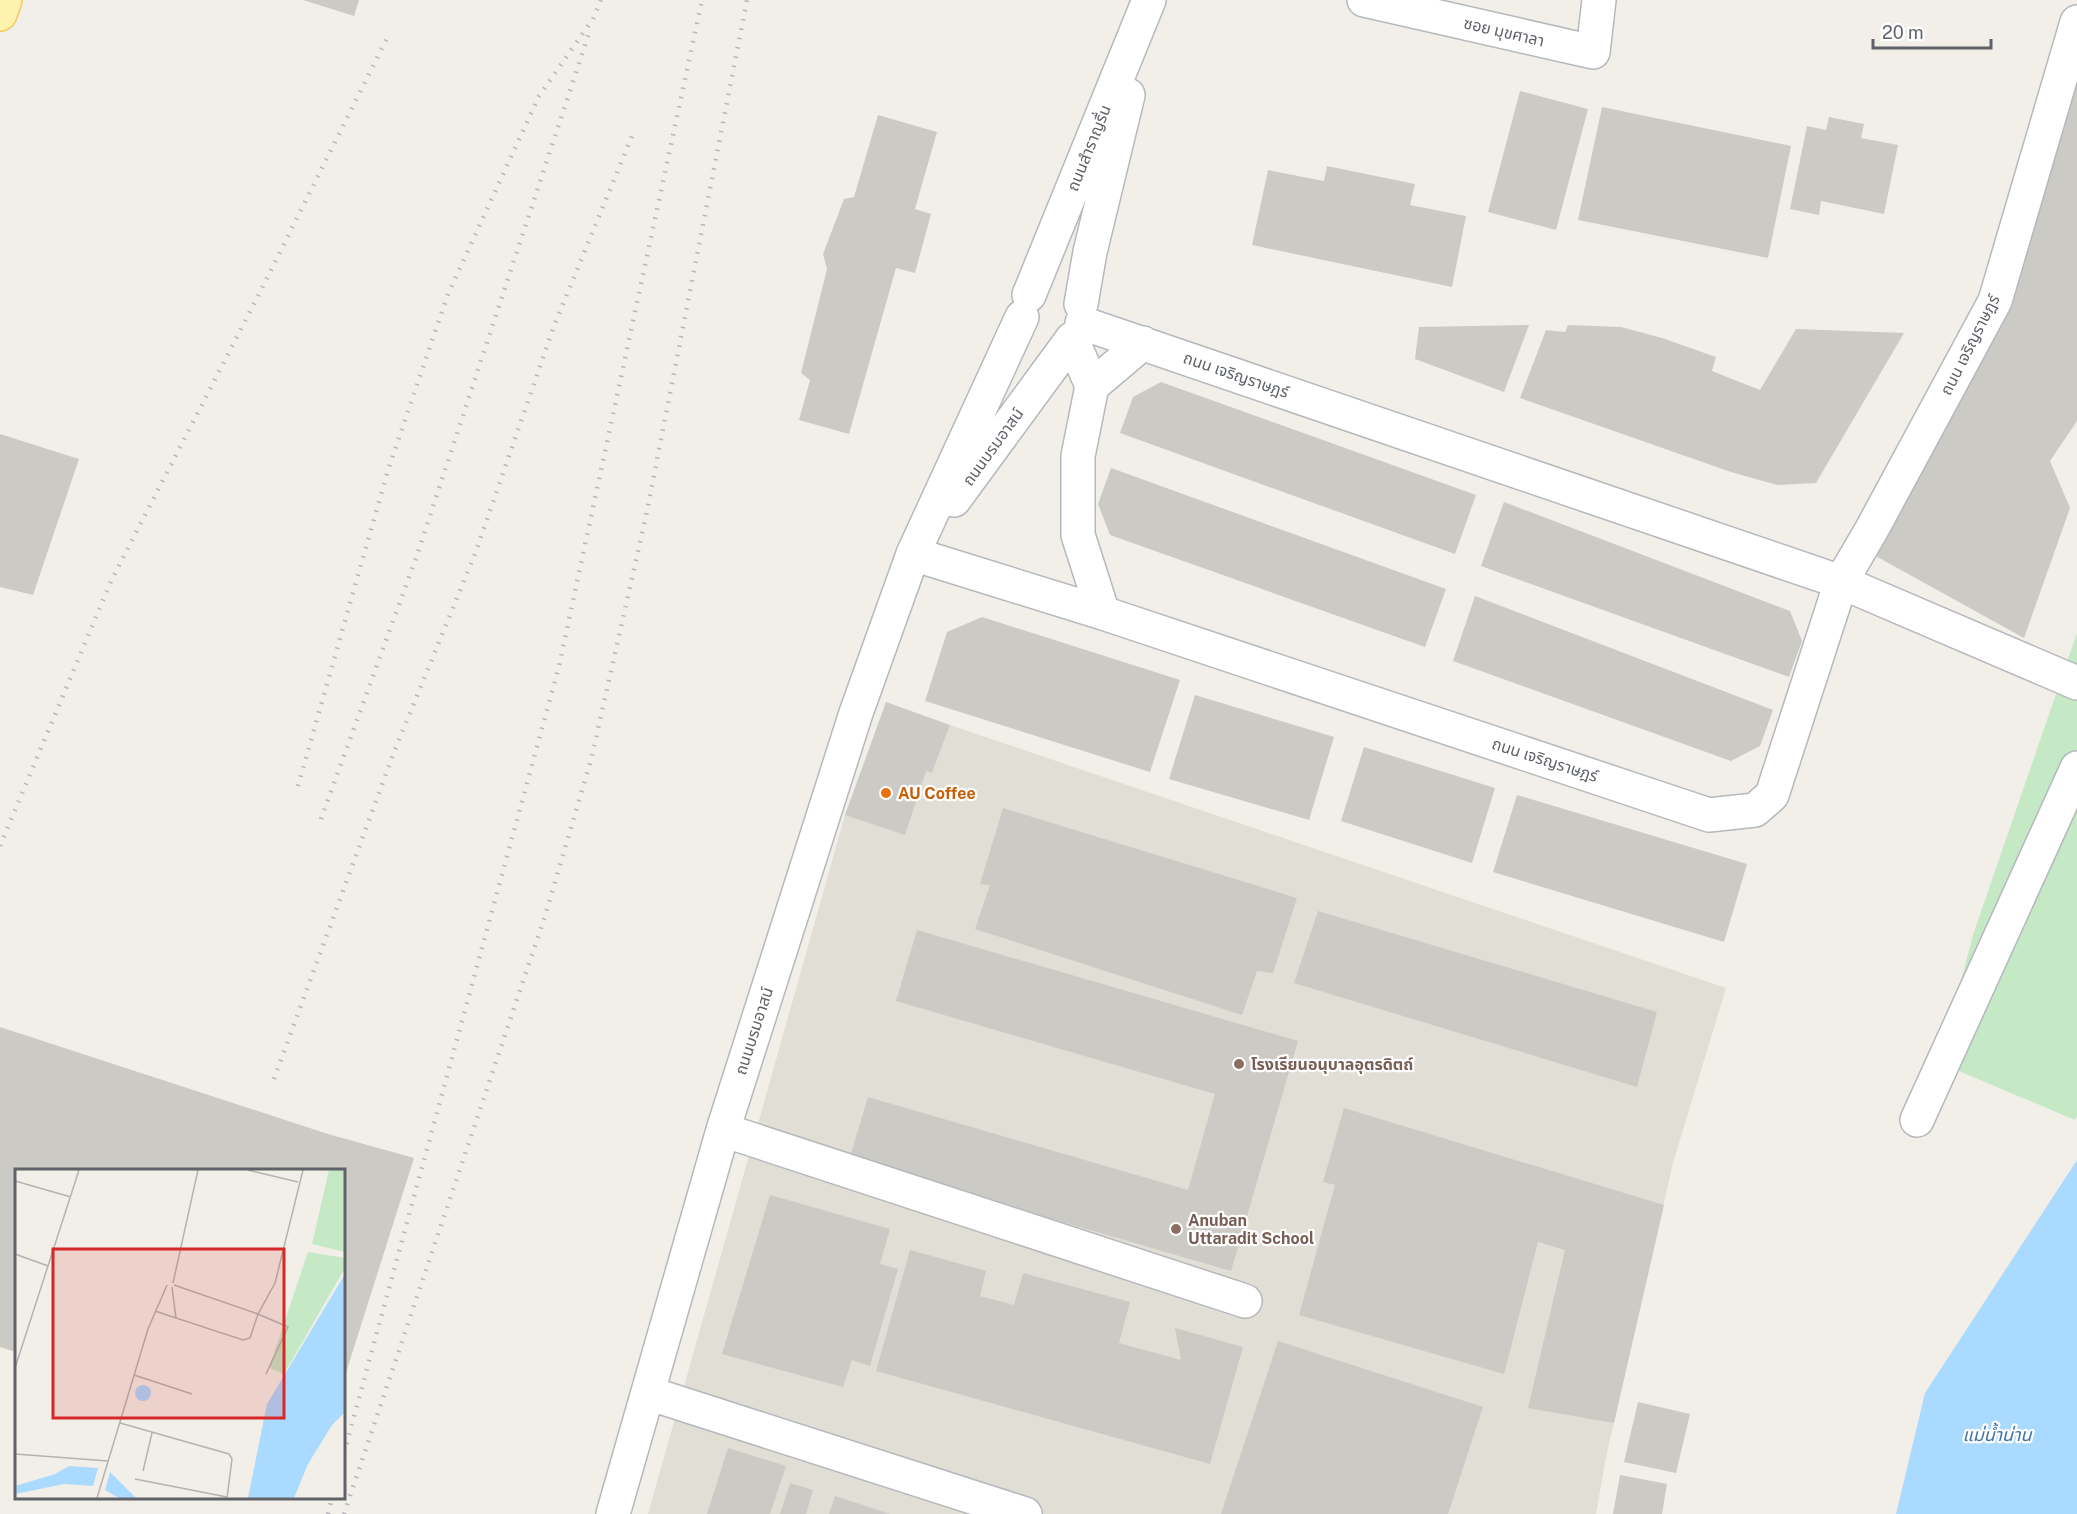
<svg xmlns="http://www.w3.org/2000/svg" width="2077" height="1514" font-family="'Public Sans','Noto Sans Thai',sans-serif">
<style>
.education{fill:#e1ded6}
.green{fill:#c5e8c5}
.water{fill:#aadaff}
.building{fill:#cccac5}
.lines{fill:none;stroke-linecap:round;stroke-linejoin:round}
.minor-casing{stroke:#b5b8bc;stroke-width:36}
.major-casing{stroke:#f2c960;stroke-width:36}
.minor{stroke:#fff;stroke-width:33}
.major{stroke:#fff2af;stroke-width:33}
.rail{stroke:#b6b7b8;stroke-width:4.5;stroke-dasharray:1.5 8;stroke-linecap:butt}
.food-dot{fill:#e8710a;stroke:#fff;stroke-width:2}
.education-dot{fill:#8d6e63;stroke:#fff;stroke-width:2}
.labels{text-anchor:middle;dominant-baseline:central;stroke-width:4.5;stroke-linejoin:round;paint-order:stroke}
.street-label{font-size:16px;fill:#5f6368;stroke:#fff}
.food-label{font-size:16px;font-weight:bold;fill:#c56008;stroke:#fff;text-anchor:start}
.education-label{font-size:16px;font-weight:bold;fill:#785e54;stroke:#fff;text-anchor:start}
.water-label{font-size:18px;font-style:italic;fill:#4174aa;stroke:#fff}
.inset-road{fill:none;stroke:#b3b3b1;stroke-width:1.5}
.view{fill:#d62828;fill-opacity:0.15;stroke:#d62828;stroke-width:3}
.inset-edge{fill:none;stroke:#5f6368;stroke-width:3}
</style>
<rect width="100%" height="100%" fill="#f1efe8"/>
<!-- education -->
<path class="education" d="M950,725l776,263 -53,175 -67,294 -10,57h-948l197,-699 24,-65 63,23z"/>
<!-- green -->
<path class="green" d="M2077,633v483l-2,4 -135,-57 33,-128z"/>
<!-- water -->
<path class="water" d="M2077,1160v354h-181l29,-121z"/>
<!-- building -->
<path class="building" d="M303,0h56l-5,16z
M2077,69v352l-27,40 20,47 -46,130 -152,-84z
M1520,91l68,18 -32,121 -68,-18z
M1602,107l189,39 -23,112 -190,-38z
M878,115l59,17 -22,77 16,5 -16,59 -19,-5 -47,166 -50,-14 11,-40 -9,-7 26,-104 -4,-15 21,-55 10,-2z
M1829,117l35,7 -3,14 37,7 -14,69 -63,-13 -2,14 -29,-6 17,-83 19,4z
M1327,166l88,18 -5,21 56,11 -14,71 -200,-42 16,-75 56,11z
M1529,325l-25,67 -89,-33 4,-32z
M1568,325l53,2 41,11 54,19 -4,14 48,19 36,-61 108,4 -88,150 -39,2 -46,-13 -211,-74 26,-68 19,2z
M1161,382l315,113 -21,59 -335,-121 13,-36z
M0,434l79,25 -46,136 -33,-8z
M1111,468l335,121 -21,58 -315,-112 -12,-31z
M1504,502l286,109 12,30 -13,36 -308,-111z
M1475,596l298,114 -13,36 -29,15 -278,-100z
M982,617l198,63 -30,92 -225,-71 22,-69z
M1195,695l139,42 -25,83 -140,-41z
M886,702l64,23 -18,48 -6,-2 -21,64 -60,-20z
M1364,747l131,41 -23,75 -131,-42z
M1517,795l230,69 -23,78 -231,-70z
M1003,808l294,90 -24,75 -16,-2 -15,44 -267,-86 15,-44 -10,-1z
M1318,911l339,101 -20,75 -343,-104z
M917,930l381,111 -67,230 -382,-111 19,-63 320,93 27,-96 -319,-93z
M0,1027l328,107 86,24 -70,221v-209h-328v182l-16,-5z
M1344,1108l320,97 -50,218 -86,-15 37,-158 -27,-8 -34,132 -205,-59 36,-130 -12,-3z
M770,1195l120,34 -10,35 18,5 -28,97 -18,-6 -9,27 -121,-33z
M910,1250l76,21 -6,25 34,9 9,-32 107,29 -11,41 62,17 -6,-32 68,19 -33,117 -334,-93z
M1278,1341l205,66 -35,107h-227z
M1638,1402l52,12 -14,59 -52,-11z
M728,1448l58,18 -16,48h-63z
M1620,1475l47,9 -5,30h-49z
M790,1483l23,7 -7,24h-26z
M835,1496l55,18h-61z"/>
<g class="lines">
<defs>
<path id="minor" d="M1364,0l229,52 6,-52
M1029,295l120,-295
M1081,304l9,-52 38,-157
M1082,323l759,259 31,-53 123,-228 82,-279
M1072,339l20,47 -14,70v79l25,78 606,202 46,-5 17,-15 69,-213 236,101
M1092,386l51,-43
M954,500l118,-161
M913,554l190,59
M1917,1120l160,-352
M723,1130l522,171
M648,1393l377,121
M613,1514l110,-384 133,-417 57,-159 109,-237"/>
<path id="major" d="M0,14l5,-14"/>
</defs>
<!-- minor casing -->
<use href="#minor" class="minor-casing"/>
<!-- major casing -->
<use href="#major" class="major-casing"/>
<!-- minor -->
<use href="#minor" class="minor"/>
<!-- major -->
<use href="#major" class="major"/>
<!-- rail -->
<path class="rail" d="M298,786l90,-316 60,-176 91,-198 54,-77 8,-19
M321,819l95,-261 173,-525
M0,846l111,-265 146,-283 131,-262
M274,1079l120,-327 81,-198 79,-228 78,-190
M344,1453l215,-787 143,-666
M328,1514l4,-16
M344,1514l201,-598 46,-156 55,-244 101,-516"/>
</g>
<!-- markers -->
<circle class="food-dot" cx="886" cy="793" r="6"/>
<g class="education-dot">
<circle cx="1239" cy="1064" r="6"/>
<circle cx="1176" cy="1229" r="6"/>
</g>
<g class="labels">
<!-- street labels -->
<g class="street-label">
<text transform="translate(1504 32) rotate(13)">ซอย มุขศาลา</text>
<text transform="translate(1089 148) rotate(-68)">ถนนสำราญรื่น</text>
<text transform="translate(1970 345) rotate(-63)">ถนน เจริญราษฎร์</text>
<text transform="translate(1236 375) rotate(19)">ถนน เจริญราษฎร์</text>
<text transform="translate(993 447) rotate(-54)">ถนนบรมอาสน์</text>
<text transform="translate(1545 760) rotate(18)">ถนน เจริญราษฎร์</text>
<text transform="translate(754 1031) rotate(-72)">ถนนบรมอาสน์</text>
</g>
<!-- food labels -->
<g class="food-label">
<text x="898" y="793">AU Coffee</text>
</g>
<!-- education labels -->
<g class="education-label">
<text x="1251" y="1064">โรงเรียนอนุบาลอุตรดิตถ์</text>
<text x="1188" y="1220">Anuban<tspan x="1188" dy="18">Uttaradit School</tspan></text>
</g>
<!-- water labels -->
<g class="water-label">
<text x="1997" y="1434">แม่น้ำน่าน</text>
</g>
</g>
<!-- overview -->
<g transform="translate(15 1169)">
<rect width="330" height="330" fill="#f1efe8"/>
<path d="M314,1h16v82l-33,-8zM293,83l37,6v10l-61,106 -15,-6z" fill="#c5e8c5"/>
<path d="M330,105v138l-13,13 -24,39 -14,34h-46l19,-94zM120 224a8 8 0 1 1 16 0a8 8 0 1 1-16 0ZM54,297l29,2 -5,18 -29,-2 -49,10v-8l40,-12zM95,303l26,26h-17l-14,-8z" fill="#aadaff"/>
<path class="inset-road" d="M233,1l50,12M0,12l56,16M0,85l33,12M158,114l25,-113M159,116l84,29 17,-31 28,-113M157,118l4,31 67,22 7,-2 8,-24 30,13 -22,47M140,142l21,7M0,199l64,-198M119,206l58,19M105,254l109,31 3,5 -5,39M0,285l93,7M128,302l9,-38M120,310l92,18M82,329l51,-169 19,-44"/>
<path class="view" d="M38,80h231v169h-231z"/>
<rect width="330" height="330" class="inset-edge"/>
</g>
<!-- scale -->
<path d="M1873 39v9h118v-9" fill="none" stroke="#5f6368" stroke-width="3"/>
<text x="1882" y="39" font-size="18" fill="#5f6368" stroke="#ffffff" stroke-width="4.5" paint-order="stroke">20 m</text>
</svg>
